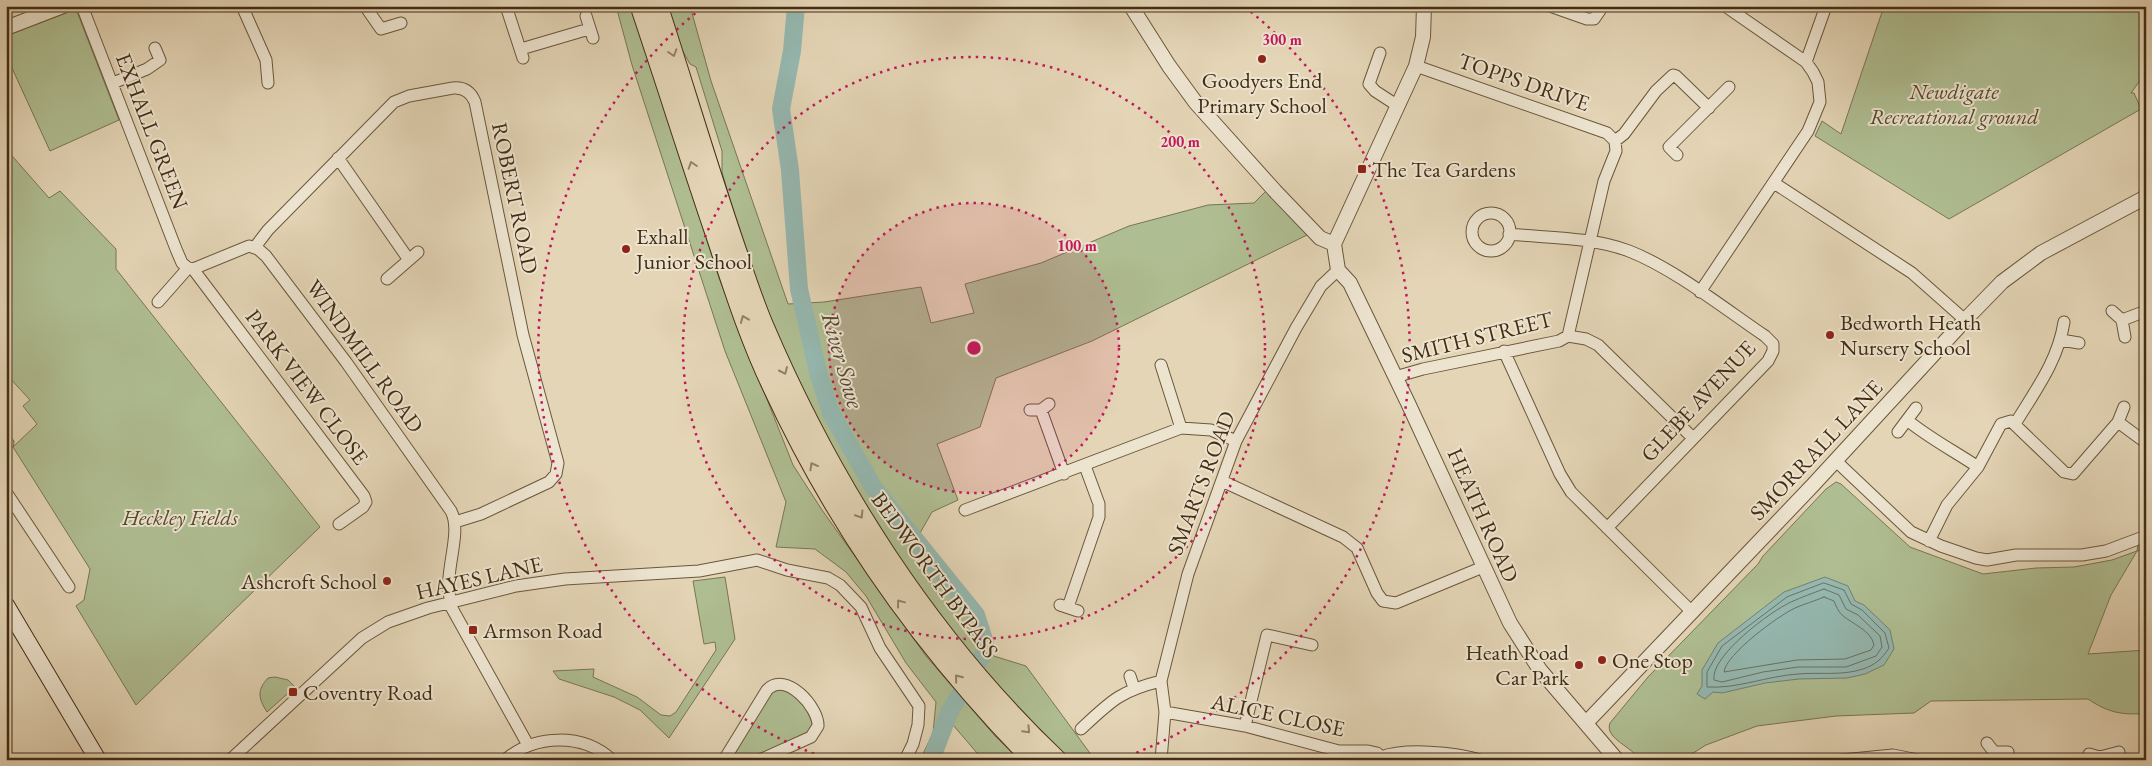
<svg xmlns="http://www.w3.org/2000/svg" width="2152" height="766" font-family="'EB Garamond',serif">
<style>
.green{fill:#afbe92;stroke:#787653}
.water{fill:#95b8b0;stroke:#748072}
.lines{fill:none;stroke-linecap:round;stroke-linejoin:round}
.shore{stroke:#6c7262;stroke-width:1}
.river{stroke:#95b8b0;stroke-width:18}
.minor-casing{stroke:#6a573c;stroke-width:13}
.tertiary-casing{stroke:#6a573c;stroke-width:16}
.secondary-casing{stroke:#422d14;stroke-width:18}
.trunk-casing{stroke:#422d14;stroke-width:21}
.minor{stroke:#ede4d0;stroke-width:11}
.tertiary{stroke:#ede4d0;stroke-width:14}
.secondary{stroke:#ede4d0;stroke-width:16}
.trunk{stroke:#e4d5b6;stroke-width:19}
.oneway{stroke:#938165}
.ring{fill:none;stroke:#c2185b;stroke-width:2.5;stroke-dasharray:2.5 5}
.poi-dot{fill:#8f2418;stroke:#ede4d0;stroke-width:2}
.labels{text-anchor:middle;dominant-baseline:central;stroke-width:4;stroke-linejoin:round;paint-order:stroke}
.poi-label{font-size:22px;fill:#422d14;stroke:#ede4d0;text-anchor:start}
.street-label{font-size:22px;fill:#422d14;stroke:#ede4d0}
.park-label{font-size:22px;font-style:italic;fill:#584a2d;stroke:#ede4d0}
.water-label{font-size:24px;font-style:italic;fill:#534933;stroke:#ede4d0}
.centre{fill:#c2185b;stroke:#ede4d0;stroke-width:2.5}
.ring-label{font-size:15px;text-anchor:middle;font-weight:bold;fill:#c2185b;stroke:#ede4d0;stroke-width:4;stroke-linejoin:round;paint-order:stroke}
</style>
<rect width="100%" height="100%" fill="#e4d5b6"/>
<filter id="stains"><feTurbulence type="fractalNoise" baseFrequency=".004" numOctaves="4"/><feColorMatrix values="0 0 0 0 .2 0 0 0 0 .09 0 0 0 0 .02 0 0 0 .5 -.17"/></filter>
<radialGradient id="worn" r=".72"><stop offset=".6" stop-color="#630" stop-opacity="0"/><stop offset="1" stop-color="#630" stop-opacity=".3"/></radialGradient>
<!-- green -->
<path class="green" d="M616,6h15l46,137 42,135 74,187 29,45 104,146 69,80 25,24h-37l-30,-35c-10,10 -17,21 -20,35h-13l13,-27 3,-31 -30,-39 -40,-67 -20,-24 -31,-23 -39,-2 10,-45 -61,-151 -93,-286z
M663,6h27l21,75 77,223 36,-2 97,-15 10,36 43,-10 -9,-29 76,-21 88,-37 79,-21 46,-2 13,-13 40,45 -215,106 -96,37 -16,49 -43,17 21,56 -26,12 -16,28 60,75 9,28 -1,10 42,13 69,94h-28l-77,-82 -60,-76 -67,-96 -38,-66 -66,-140 -37,-128v-21l-26,-84 -6,-3 -18,-32z
M1884,6h262v66l-15,21h3l7,16 -192,110 -134,-83 7,-15 19,13z
M76,9l43,111 -69,31 -44,-96v-19z
M6,149l43,49 11,-7 56,58v20l204,258 -184,178 -60,-99 8,-6 6,-31 -77,-122 24,-23 -14,-18 7,-6 -24,-26z
M1836,482l5,2 69,63 73,27 53,-6 38,-1 38,-7 25,-9 1,-8 8,-2v8l-9,2 -26,44 -23,59 58,-4v63c-23,3 -39,-1 -58,-14l-157,2 -17,12 -78,3 -79,10 -51,19 -24,15h-43c-5,-13 -35,-21 -29,-37l38,-46 110,-113 5,-8 63,-67z
M725,577l10,62 -66,99 -29,-28 -26,-13 -55,-18 -6,-8 41,-2 -1,8 44,20 24,18 9,1 6,-4 40,-62 -1,-8 -11,2 -11,-63z
M275,677l13,3 7,7 -28,25c-9,-14 -10,-22 1,-34z
M779,688c18,6 29,20 34,38l-8,9 -56,25h-12l-3,-6 38,-62z"/>
<!-- water -->
<path class="water" d="M1825,577l23,9 7,15 9,4 26,25 4,19 -10,16 -19,9 -18,4 -48,1 -34,4 -43,10 -9,-1 -8,7 -8,-5 5,-8v-16l16,-27 66,-51z"/>
<g class="lines">
<!-- shore -->
<path class="shore" d="M1824,583l20,7 7,14 11,6 23,23 4,15c-7,11 -14,17 -26,21 -21,7 -44,3 -65,5 -31,2 -61,15 -91,13v-15l15,-26 65,-49z
M1824,589l15,6 7,14 12,6 22,21 2,11 -6,9 -30,11h-48l-35,5 -41,10 -8,-2c-4,-24 57,-69 77,-78 11,-5 22,-9 33,-13z
M1824,597l10,4c2,5 4,10 8,14 10,9 29,15 32,30l-3,5 -26,9 -48,1 -73,12c2,-18 54,-56 71,-64 9,-4 20,-7 29,-11z"/>
<!-- river -->
<path class="river" d="M796,6l-4,45 -11,58 9,61 9,119 19,83 13,41 44,77 101,125 9,28 -1,10 -35,60 -18,47"/>
<defs>
<path id="minor" d="M82,6l94,243 6,14 6,5
M242,6l24,54 2,23
M365,6l16,23 20,-6
M506,6l17,52
M1550,6l37,13h7l9,-13
M586,16l7,22
M521,49l68,-20
M1380,53l-11,31 6,7 23,15
M1806,62l20,-56
M1416,66l191,67 8,8
M113,83l34,-14 13,-9 -5,-12
M1615,141l9,-7 32,-43 17,-16 3,1 33,32
M1677,155l-8,-8 60,-60
M338,158l71,102
M1774,183l138,90 53,47
M2141,199l5,10
M1472 232a19 19 0 1 1 38 0a19 19 0 1 1-38 0Z
M1509,234c40,4 83,3 120,17 44,17 96,58 136,85l8,8v7l-5,10 -161,167
M255,247l13,-17 126,-128 15,-6 44,-8c11,-1 18,4 22,14l48,233 35,128 -2,11 -7,8 -68,32 -26,8
M188,268l5,1 56,-23 9,3 8,7 80,106 105,149c12,23 -9,63 0,91
M193,269l171,227 2,6 -3,5 -24,17
M387,279l31,-27
M1700,292l108,-161 12,-29 -2,-20 -5,-10 -7,-10 -81,-56
M158,302l30,-34
M2112,311l10,9 3,17
M2122,320l24,-9
M1568,336l36,-155 12,-30 -1,-10
M1568,336l18,3 12,6 95,93
M2061,340l18,3
M1504,351l56,123 11,18 121,120
M1161,365l20,63
M1395,377l28,-8 136,-28 9,-5
M1030,410h11l8,-6
M1041,410l23,64
M1907,420c22,18 47,31 71,47
M2118,422l23,17
M2015,424c20,-33 43,-63 49,-102
M1898,432l18,-24
M6,445l2,-2
M1836,461l75,71 30,14 35,12 11,2 29,-5h66l24,-4 40,-15
M1222,481l121,56 14,11 20,45 6,8 13,2 87,-36
M6,492l63,95
M965,510l216,-82 30,2 25,11
M1929,541l18,-36 31,-38 23,-43 10,-3 53,51 9,2 45,-52 6,-15
M449,603l79,142
M1060,605l18,6
M1068,607l31,-90v-13l-14,-38
M1130,676l4,12
M1165,712l80,14 94,25h29l9,2 4,4c23,-9 74,-5 99,3
M1245,726l22,-91 45,10
M1081,729c30,-28 39,-38 80,-48
M1987,743l7,9h14
M2089,754l11,3 19,-5
M230,760l132,-122 26,-16 40,-14 88,-22 49,-7 134,-8 58,-11 30,10 41,8 12,7 21,22 19,41 39,58 -1,19 -5,19 -8,16
M505,760c30,-26 78,-27 107,0
M724,760l43,-70c19,-20 52,18 51,36l-7,11 -51,23
M1161,760l4,-48 -4,-31 27,-107 48,-133 60,-113 25,-42 17,-16
M1842,760l51,-5 25,5"/>
<path id="tertiary" d="M1131,6l38,60 27,37 79,88 45,47 14,6
M6,28l57,-22
M1334,244l4,26 12,13 58,120 102,220 30,47 77,90
M1334,244l82,-178 7,-29 1,-31
M1586,723l227,-238 152,-165 37,-38 39,-29 105,-56"/>
<path id="secondary" d="M6,605l92,155"/>
<path id="trunk" d="M640,6c26,77 50,154 76,230 17,51 33,102 56,150 64,139 154,265 261,374
M658,6c26,80 50,161 77,240 9,26 17,52 28,78 69,162 166,314 294,436"/>
</defs>
<!-- minor casing -->
<use href="#minor" class="minor-casing"/>
<!-- tertiary casing -->
<use href="#tertiary" class="tertiary-casing"/>
<!-- secondary casing -->
<use href="#secondary" class="secondary-casing"/>
<!-- trunk casing -->
<use href="#trunk" class="trunk-casing"/>
<!-- minor -->
<use href="#minor" class="minor"/>
<!-- tertiary -->
<use href="#tertiary" class="tertiary"/>
<!-- secondary -->
<use href="#secondary" class="secondary"/>
<!-- trunk -->
<use href="#trunk" class="trunk"/>
</g>
<!-- one-way arrows -->
<defs><path id="oneway-chevron" d="M-2-3.5L2.5 0L-2 3.5" fill="none" stroke-width="1.6" stroke-linecap="round" stroke-linejoin="round" transform="scale(1.25)"/></defs>
<g class="oneway">
<use href="#oneway-chevron" transform="translate(673 53) rotate(72)"/>
<use href="#oneway-chevron" transform="translate(692 165) rotate(-108)"/>
<use href="#oneway-chevron" transform="translate(744 319) rotate(-112)"/>
<use href="#oneway-chevron" transform="translate(784 371) rotate(66)"/>
<use href="#oneway-chevron" transform="translate(813 466) rotate(-119)"/>
<use href="#oneway-chevron" transform="translate(860 515) rotate(58)"/>
<use href="#oneway-chevron" transform="translate(900 603) rotate(-127)"/>
<use href="#oneway-chevron" transform="translate(958 678) rotate(-129)"/>
<use href="#oneway-chevron" transform="translate(1027 730) rotate(46)"/>
</g>
<!-- distance rings -->
<circle cx="974" cy="348" r="145" fill="#c2185b" fill-opacity=".12"/>
<g class="ring">
<circle cx="974" cy="348" r="145"/>
<circle cx="974" cy="348" r="291"/>
<path d="M828 759A436 436 0 0 1 703 7M1245 7A436 436 0 0 1 1120 759"/>
</g>
<!-- markers -->
<g class="poi-dot">
<circle cx="1262" cy="59" r="5"/>
<rect x="1357" y="164" width="10" height="10" rx="2.5"/>
<circle cx="626" cy="249" r="5"/>
<circle cx="1830" cy="335" r="5"/>
<circle cx="387" cy="581" r="5"/>
<rect x="468" y="625" width="10" height="10" rx="2.5"/>
<circle cx="1602" cy="660" r="5"/>
<circle cx="1579" cy="665" r="5"/>
<rect x="288" y="687" width="10" height="10" rx="2.5"/>
</g>
<g class="labels">
<!-- poi labels -->
<g class="poi-label">
<text x="1262" y="80" text-anchor="middle">Goodyers End<tspan x="1262" dy="25">Primary School</tspan></text>
<text x="1372" y="169">The Tea Gardens</text>
<text x="636" y="236">Exhall<tspan x="636" dy="25">Junior School</tspan></text>
<text x="1840" y="322">Bedworth Heath<tspan x="1840" dy="25">Nursery School</tspan></text>
<text x="377" y="581" text-anchor="end">Ashcroft School</text>
<text x="483" y="630">Armson Road</text>
<text x="1569" y="652" text-anchor="end">Heath Road<tspan x="1569" dy="25">Car Park</tspan></text>
<text x="1612" y="660">One Stop</text>
<text x="303" y="692">Coventry Road</text>
</g>
<!-- street labels -->
<g class="street-label">
<text transform="translate(1524 82) rotate(19)">TOPPS DRIVE</text>
<text transform="translate(152 131) rotate(69)">EXHALL GREEN</text>
<text transform="translate(515 198) rotate(78)">ROBERT ROAD</text>
<text transform="translate(1477 337) rotate(-14)">SMITH STREET</text>
<text transform="translate(365 356) rotate(54)">WINDMILL ROAD</text>
<text transform="translate(307 387) rotate(53)">PARK VIEW CLOSE</text>
<text transform="translate(1698 401) rotate(-47)">GLEBE AVENUE</text>
<text transform="translate(1816 450) rotate(-47)">SMORRALL LANE</text>
<text transform="translate(1201 483) rotate(-69)">SMARTS ROAD</text>
<text transform="translate(1483 515) rotate(66)">HEATH ROAD</text>
<text transform="translate(935 575) rotate(54)">BEDWORTH BYPASS</text>
<text transform="translate(479 578) rotate(-13)">HAYES LANE</text>
<text transform="translate(1278 715) rotate(12)">ALICE CLOSE</text>
</g>
<!-- park labels -->
<g class="park-label">
<text x="1954" y="91">Newdigate<tspan x="1954" dy="25">Recreational ground</tspan></text>
<text x="180" y="517">Heckley Fields</text>
</g>
<!-- water labels -->
<g class="water-label">
<text transform="translate(843 360) rotate(74)">River Sowe</text>
</g>
</g>
<circle cx="974" cy="348" r="8" class="centre"/>
<g class="ring-label">
<text x="1282" y="45">300 m</text>
<text x="1180" y="147">200 m</text>
<text x="1077" y="251">100 m</text>
</g>
<!-- margin -->
<rect width="2152" height="766" fill="none" stroke="#e4d5b6" stroke-width="25"/>
<rect x="8" y="8" width="2137" height="751" fill="none" stroke="#422d14" stroke-width="2.5"/>
<rect x="12" y="12" width="2127" height="741" fill="none" stroke="#422d14"/>
<rect width="100%" height="100%" filter="url(#stains)"/>
<rect width="100%" height="100%" fill="url(#worn)"/>
</svg>
